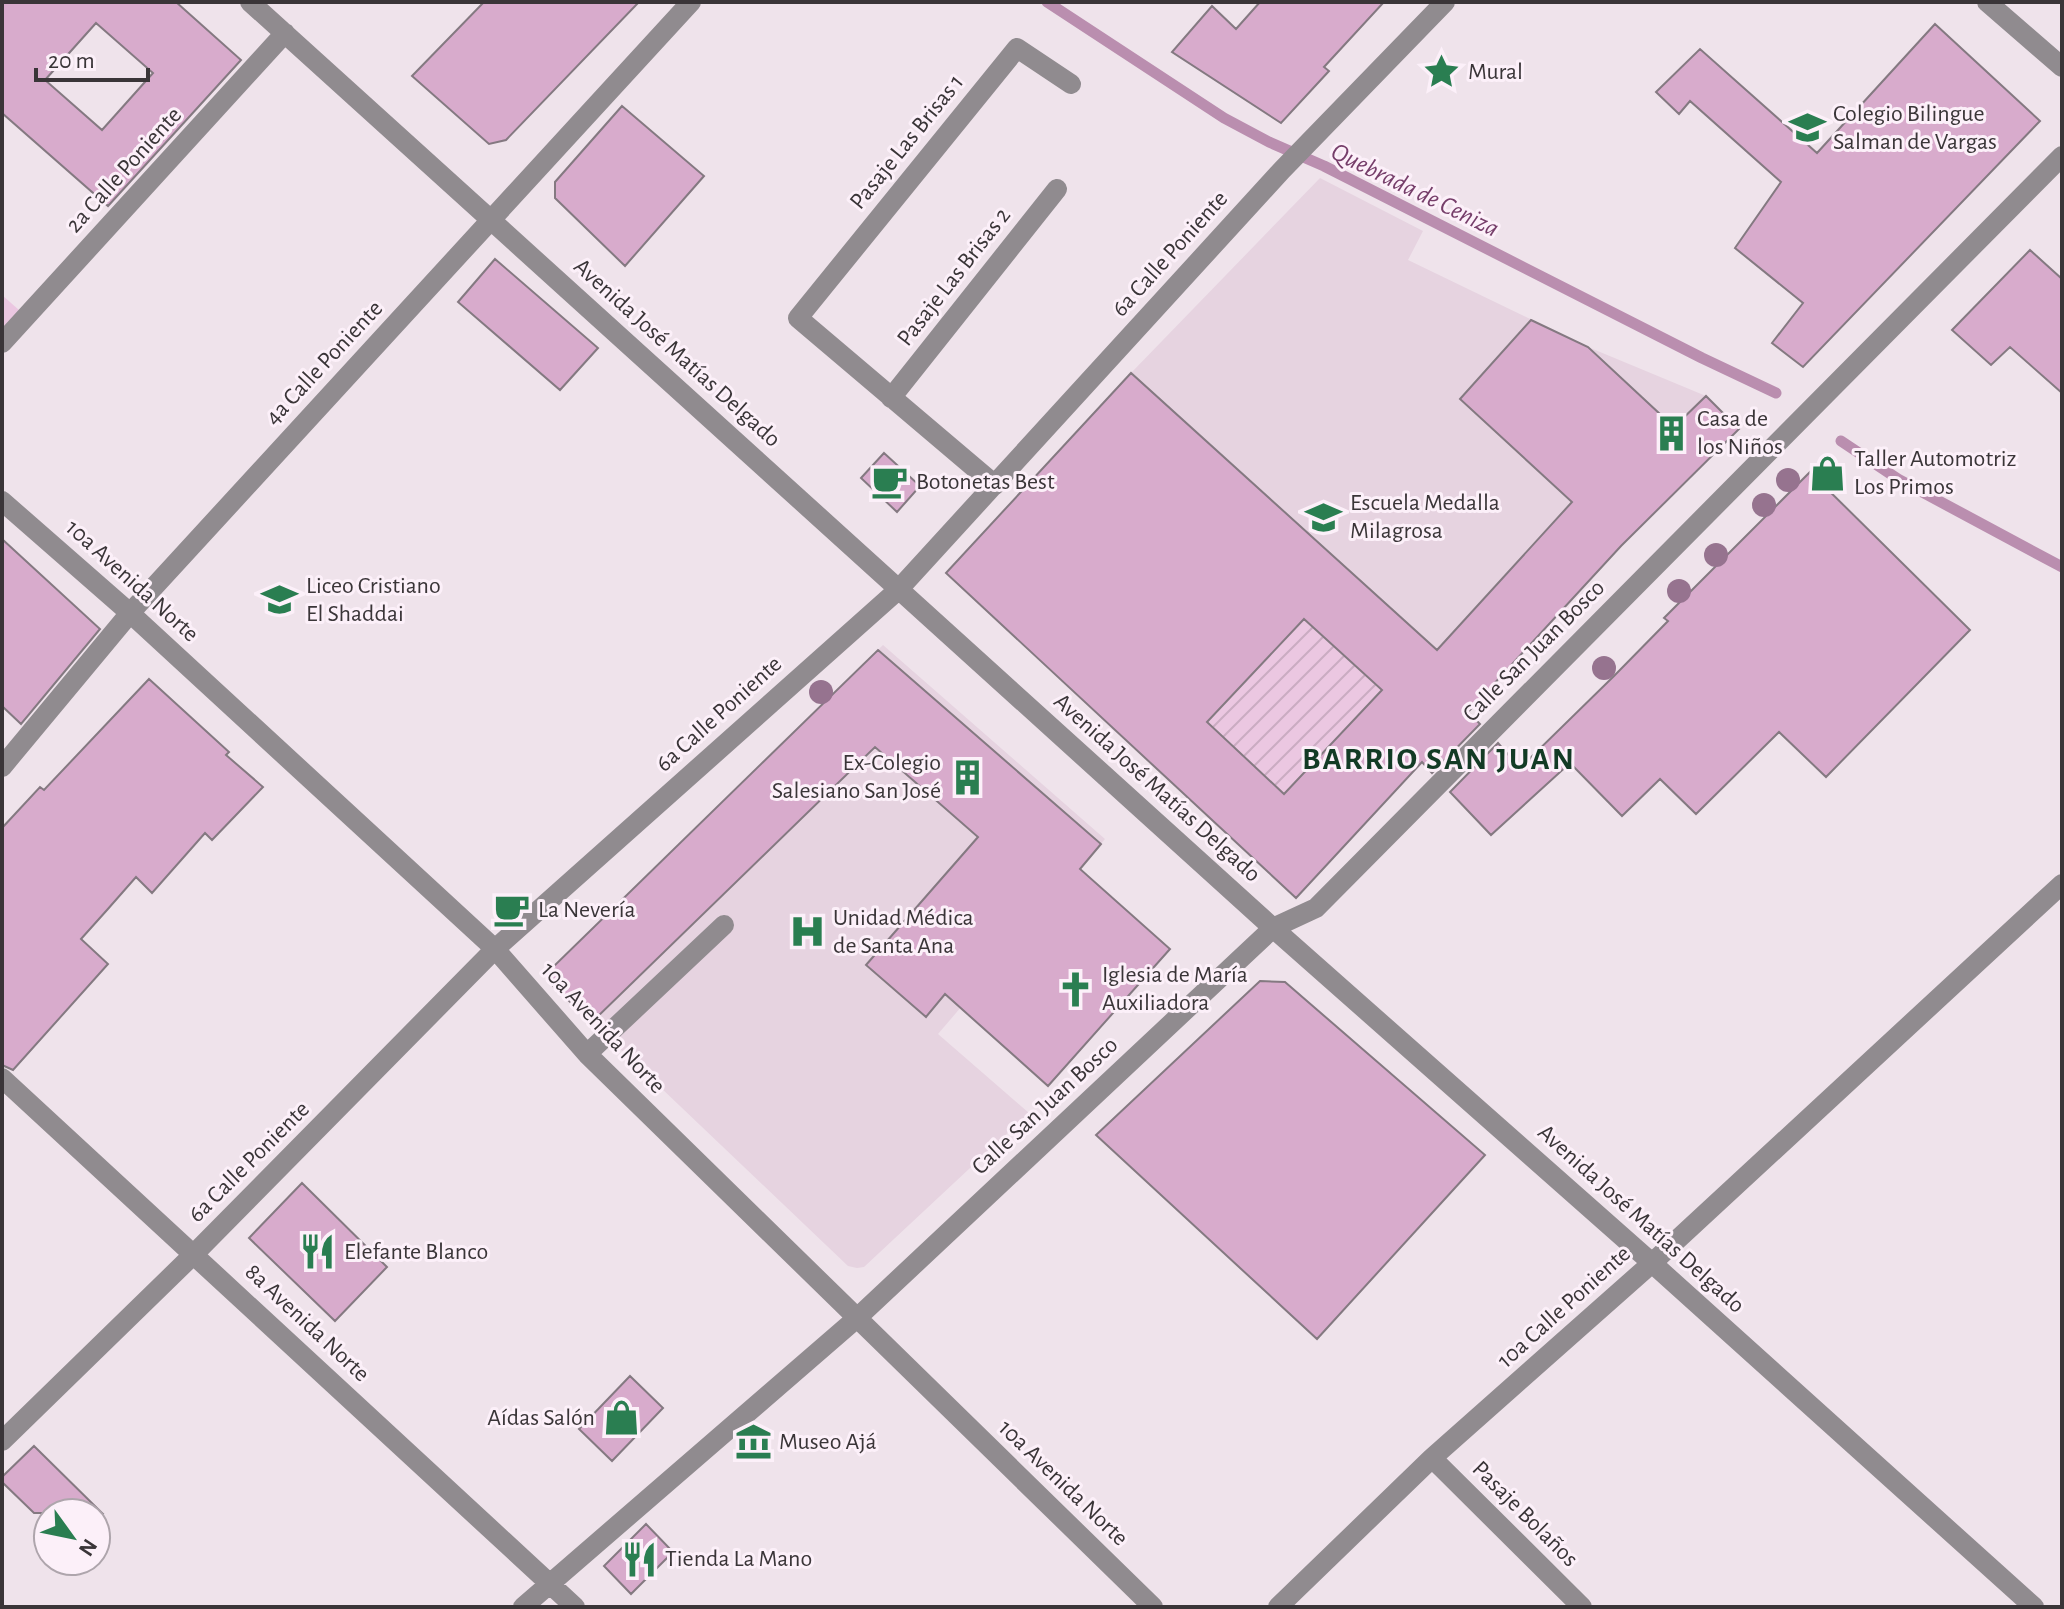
<svg xmlns="http://www.w3.org/2000/svg" width="2064" height="1609" font-family="'Alegreya Sans',sans-serif">
<style>
.built{fill:#e6d3e0}
.grass{fill:url(#grass-tufts)}
.garden{fill:url(#garden-furrows)}
.lines{fill:none;stroke-linecap:round;stroke-linejoin:round}
.stream{stroke:#ba8eaf;stroke-width:11}
.building{fill:#d8abcc;stroke:#847981;stroke-width:2;fill-rule:evenodd}
.minor{stroke:#908b8f;stroke-width:20}
.tree{fill:#96738f}
.labels{text-anchor:middle;dominant-baseline:central;stroke-width:6;stroke-linejoin:round;paint-order:stroke}
.poi-label{font-size:24px;fill:#3a3538;stroke:#fcf0f9;text-anchor:start}
.street-label{font-size:24px;fill:#3a3538;stroke:#fcf0f9}
.water-label{font-size:26px;font-style:italic;fill:#763e6a;stroke:#fcf0f9}
.district-label{font-size:32px;font-weight:bold;letter-spacing:2px;fill:#133b25;stroke:#fcf0f9}
</style>
<defs>
<pattern id="grass-tufts" width="24" height="20" patternUnits="userSpaceOnUse" patternTransform="scale(2)"><rect width="24" height="20" fill="#ebc7e1"/><path d="M3 7l-1-3M5 7V3M7 7l1-3M15 17l-1-3M17 17v-4M19 17l1-3" fill="none" stroke="#caacc2"/></pattern>
<pattern id="garden-furrows" width="10" height="10" patternUnits="userSpaceOnUse" patternTransform="scale(2)"><rect width="10" height="10" fill="#ebc7e1"/><path d="M-1 1l2-2M0 10L10 0M9 11l2-2" fill="none" stroke="#caacc2"/></pattern>
</defs>
<rect width="100%" height="100%" fill="#efe3eb"/>
<!-- built -->
<path class="built" d="M1320,178l103,53 -15,29 180,87 118,49 33,33 -118,117 -325,352 -350,-325 185,-200z
M883,645l222,194 -167,195 91,79 -165,154 -7,1 -9,-2 -293,-279 -5,-6v-6l6,-11z"/>
<!-- grass -->
<path class="grass" d="M2,295l17,15 -17,19z"/>
<!-- garden -->
<path class="garden" d="M1304,619l78,71 -98,104 -77,-71z"/>
<g class="lines">
<!-- stream -->
<path class="stream" d="M1047,2l177,116 45,24 55,24 378,192 74,35
M1841,441l57,38 164,88"/>
</g>
<!-- building -->
<path class="building" d="M2,2h174l65,58 -133,146 -106,-93zM96,23l57,50 -51,57 -57,-50z
M484,2h155l-133,138 -17,4 -77,-68z
M1260,2h124l-60,65 5,4 -48,52 -109,-71 40,-46 24,23z
M1935,24l105,97 -237,246 -31,-24 31,-40 -68,-55 46,-66 -91,-81 -11,13 -23,-22 44,-43 117,104z
M622,106l82,70 -79,90 -70,-68v-16z
M2030,250l32,29v114l-52,-46 -19,18 -39,-35z
M495,259l103,89 -38,42 -102,-88z
M1531,320l57,27 86,80 32,-31 33,33 -118,117 -153,166 12,12 -48,49 -10,-11 -126,136 -350,-325 185,-200 306,277 135,-148 -112,-103zM1304,619l78,71 -98,104 -77,-72z
M884,453l36,33 -23,26 -36,-34z
M1810,472l160,158 -144,147 -47,-45 -83,82 -36,-35 -38,37 -52,-53 -79,72 -41,-43 48,-49 22,25 94,-92 54,-55 -4,-3z
M2,539l98,90 -79,95 -19,-18z
M878,650l223,194 -21,25 90,80 -122,137 -103,-92 -19,23 -60,-52 112,-128 -103,-90 -283,275 -38,-35 -5,-8 3,-11z
M149,679l80,73 -3,3 37,32 -51,53 -7,-7 -53,60 -16,-16 -29,33 -26,29 27,25 -95,106 -11,-5v-237l38,-41 4,3z
M1260,981l25,1 200,173 -168,184 -221,-204z
M302,1183l85,84 -52,54 -86,-83z
M630,1376l33,32 -51,53 -33,-32z
M34,1446l68,67h-68l-32,-31v-5z
M646,1524l27,28 -42,42 -27,-28z"/>
<g class="lines">
<!-- minor -->
<path class="minor" d="M250,2l1023,926 379,335 382,344
M1987,2l75,65
M2,343l283,-310
M891,398l166,-209
M995,485l-197,-167 219,-270 54,36
M2,501l128,112 365,336 92,105 566,553
M2,767l128,-154 561,-611
M587,1054l137,-129
M2,1078l573,529
M2,1441l192,-187 301,-305 403,-359 384,-420 163,-168
M1432,1458l150,149
M523,1607l334,-289 416,-390 43,-20 746,-752
M1278,1607l154,-149 220,-195 410,-379"/>
</g>
<!-- trees -->
<g class="tree">
<circle cx="1788" cy="480" r="12"/>
<circle cx="1764" cy="505" r="12"/>
<circle cx="1716" cy="555" r="12"/>
<circle cx="1679" cy="591" r="12"/>
<circle cx="1604" cy="668" r="12"/>
<circle cx="821" cy="692" r="12"/>
</g>
<!-- icons -->
<defs>
<symbol id="sight-bare" viewBox="-9 -9 18 18"><path d="M0-6L1.8-2.2L6-1.7L2.9 1.2L3.7 5.4L0 3.3L-3.7 5.4L-2.9 1.2L-6-1.7L-1.8-2.2Z" fill="#2a7e51" stroke="#fcf0f9" stroke-width="2.5" paint-order="stroke"/></symbol>
<symbol id="school-bare" viewBox="-9 -9 18 18"><path d="M0-5L7-2L0 1L-7-2ZM-4 1L0 2.5L4 1V4Q0 6-4 4Z" fill="#2a7e51" stroke="#fcf0f9" stroke-width="2.5" paint-order="stroke"/></symbol>
<symbol id="building-bare" viewBox="-9 -9 18 18"><path d="M-4-6H4V6H1V3H-1V6H-4ZM-2.5-4.3h1.7v1.8h-1.7ZM.8-4.3h1.7v1.8H.8ZM-2.5-1h1.7V.8h-1.7ZM.8-1h1.7V.8H.8Z" fill="#2a7e51" stroke="#fcf0f9" stroke-width="2.5" paint-order="stroke"/></symbol>
<symbol id="shop-bare" viewBox="-9 -9 18 18"><path d="M-5-2.5h2.3a2.7 3.5 0 0 1 5.4 0H5L5.5 6h-11ZM-1.5-2.5h3a1.5 2.3 0 0 0-3 0Z" fill="#2a7e51" stroke="#fcf0f9" stroke-width="2.5" paint-order="stroke"/></symbol>
<symbol id="cafe-bare" viewBox="-9 -9 18 18"><path d="M-5.5-4.5H6V0H3Q3 3.5 0 3.5H-2.5Q-5.5 3.5-5.5 0ZM3-3.2v2h1.7v-2ZM-6 4.5H4V6H-6Z" fill="#2a7e51" stroke="#fcf0f9" stroke-width="2.5" paint-order="stroke"/></symbol>
<symbol id="university-bare" viewBox="-9 -9 18 18"><path d="M0-5L7-2L0 1L-7-2ZM-4 1L0 2.5L4 1V4Q0 6-4 4Z" fill="#2a7e51" stroke="#fcf0f9" stroke-width="2.5" paint-order="stroke"/></symbol>
<symbol id="hospital-bare" viewBox="-9 -9 18 18"><path d="M-5-5h3v3.5h4V-5h3V5h-3V1.5h-4V5h-3Z" fill="#2a7e51" stroke="#fcf0f9" stroke-width="2.5" paint-order="stroke"/></symbol>
<symbol id="church-bare" viewBox="-9 -9 18 18"><path d="M-1.2-6h2.4v3.5h3.3v2.4h-3.3V6h-2.4V-.1h-3.3v-2.4h3.3Z" fill="#2a7e51" stroke="#fcf0f9" stroke-width="2.5" paint-order="stroke"/></symbol>
<symbol id="restaurant-bare" viewBox="-9 -9 18 18"><path d="M-5-6h1v4h1v-4h1v4h1v-4h1v5L-1.5 .5V6h-2V.5L-5-1ZM5-6V6H3V1.5H1.5Q1.5-4 5-6Z" fill="#2a7e51" stroke="#fcf0f9" stroke-width="2.5" paint-order="stroke"/></symbol>
<symbol id="museum-bare" viewBox="-9 -9 18 18"><path d="M0-6L6-3V-2H-6V-3ZM-5-1h2V3h-2ZM-1-1h2V3h-2ZM3-1h2V3H3ZM-6 4H6V6H-6Z" fill="#2a7e51" stroke="#fcf0f9" stroke-width="2.5" paint-order="stroke"/></symbol>
</defs>
<g fill-rule="evenodd">
<use href="#sight-bare" x="1416" y="46" width="51" height="51"/>
<use href="#school-bare" x="1782" y="102" width="51" height="51"/>
<use href="#building-bare" x="1646" y="408" width="51" height="51"/>
<use href="#shop-bare" x="1802" y="448" width="51" height="51"/>
<use href="#cafe-bare" x="864" y="456" width="51" height="51"/>
<use href="#school-bare" x="1298" y="492" width="51" height="51"/>
<use href="#university-bare" x="254" y="574" width="51" height="51"/>
<use href="#building-bare" x="942" y="752" width="51" height="51"/>
<use href="#cafe-bare" x="486" y="884" width="51" height="51"/>
<use href="#hospital-bare" x="782" y="906" width="51" height="51"/>
<use href="#church-bare" x="1050" y="964" width="51" height="51"/>
<use href="#restaurant-bare" x="292" y="1226" width="51" height="51"/>
<use href="#shop-bare" x="596" y="1392" width="51" height="51"/>
<use href="#museum-bare" x="728" y="1416" width="51" height="51"/>
<use href="#restaurant-bare" x="614" y="1534" width="51" height="51"/>
</g>
<g class="labels">
<!-- poi labels -->
<g class="poi-label">
<text x="1468" y="72">Mural</text>
<text x="1833" y="114">Colegio Bilingue<tspan x="1833" dy="28">Salman de Vargas</tspan></text>
<text x="1697" y="419">Casa de<tspan x="1697" dy="28">los Niños</tspan></text>
<text x="1854" y="459">Taller Automotriz<tspan x="1854" dy="28">Los Primos</tspan></text>
<text x="916" y="482">Botonetas Best</text>
<text x="1350" y="503">Escuela Medalla<tspan x="1350" dy="28">Milagrosa</tspan></text>
<text x="306" y="586">Liceo Cristiano<tspan x="306" dy="28">El Shaddai</tspan></text>
<text x="941" y="763" text-anchor="end">Ex-Colegio<tspan x="941" dy="28">Salesiano San José</tspan></text>
<text x="538" y="910">La Nevería</text>
<text x="833" y="918">Unidad Médica<tspan x="833" dy="28">de Santa Ana</tspan></text>
<text x="1102" y="975">Iglesia de María<tspan x="1102" dy="28">Auxiliadora</tspan></text>
<text x="344" y="1252">Elefante Blanco</text>
<text x="595" y="1418" text-anchor="end">Aídas Salón</text>
<text x="779" y="1442">Museo Ajá</text>
<text x="665" y="1559">Tienda La Mano</text>
</g>
<!-- street labels -->
<g class="street-label">
<text transform="translate(907 142) rotate(-51)">Pasaje Las Brisas 1</text>
<text transform="translate(124 170) rotate(-48)">2a Calle Poniente</text>
<text transform="translate(1170 254) rotate(-48)">6a Calle Poniente</text>
<text transform="translate(954 277) rotate(-52)">Pasaje Las Brisas 2</text>
<text transform="translate(677 353) rotate(42)">Avenida José Matías Delgado</text>
<text transform="translate(324 363) rotate(-47)">4a Calle Poniente</text>
<text transform="translate(132 581) rotate(42)">10a Avenida Norte</text>
<text transform="translate(1534 651) rotate(-45)">Calle San Juan Bosco</text>
<text transform="translate(719 714) rotate(-42)">6a Calle Poniente</text>
<text transform="translate(1157 788) rotate(42)">Avenida José Matías Delgado</text>
<text transform="translate(603 1028) rotate(47)">10a Avenida Norte</text>
<text transform="translate(1045 1106) rotate(-43)">Calle San Juan Bosco</text>
<text transform="translate(249 1162) rotate(-45)">6a Calle Poniente</text>
<text transform="translate(1641 1219) rotate(42)">Avenida José Matías Delgado</text>
<text transform="translate(1564 1307) rotate(-42)">10a Calle Poniente</text>
<text transform="translate(307 1323) rotate(43)">8a Avenida Norte</text>
<text transform="translate(1063 1483) rotate(44)">10a Avenida Norte</text>
<text transform="translate(1525 1514) rotate(45)">Pasaje Bolaños</text>
</g>
<!-- water labels -->
<g class="water-label">
<text transform="translate(1415 190) rotate(26)">Quebrada de Ceniza</text>
</g>
<!-- district labels -->
<g class="district-label">
<text x="1439" y="759">BARRIO SAN JUAN</text>
</g>
</g>
<!-- border -->
<rect width="2064" height="1609" fill="none" stroke="#3a3538" stroke-width="8"/>
<!-- north arrow -->
<g transform="translate(72 1537) rotate(123)"><circle r="38" fill="#fcf0f9" stroke="#aea5ac" stroke-width="2"/>
<path d="M0-6L14 30L0 20L-14 30Z" fill="#2a7e51"/>
<text y="-12" font-size="22" font-weight="bold" text-anchor="middle" fill="#3a3538">N</text>
</g>
<!-- scale -->
<path d="M36 68v12h112v-12" fill="none" stroke="#3a3538" stroke-width="4"/>
<text x="48" y="68" font-size="24" fill="#3a3538" stroke="#fcf0f9" stroke-width="6" paint-order="stroke">20 m</text>
</svg>
